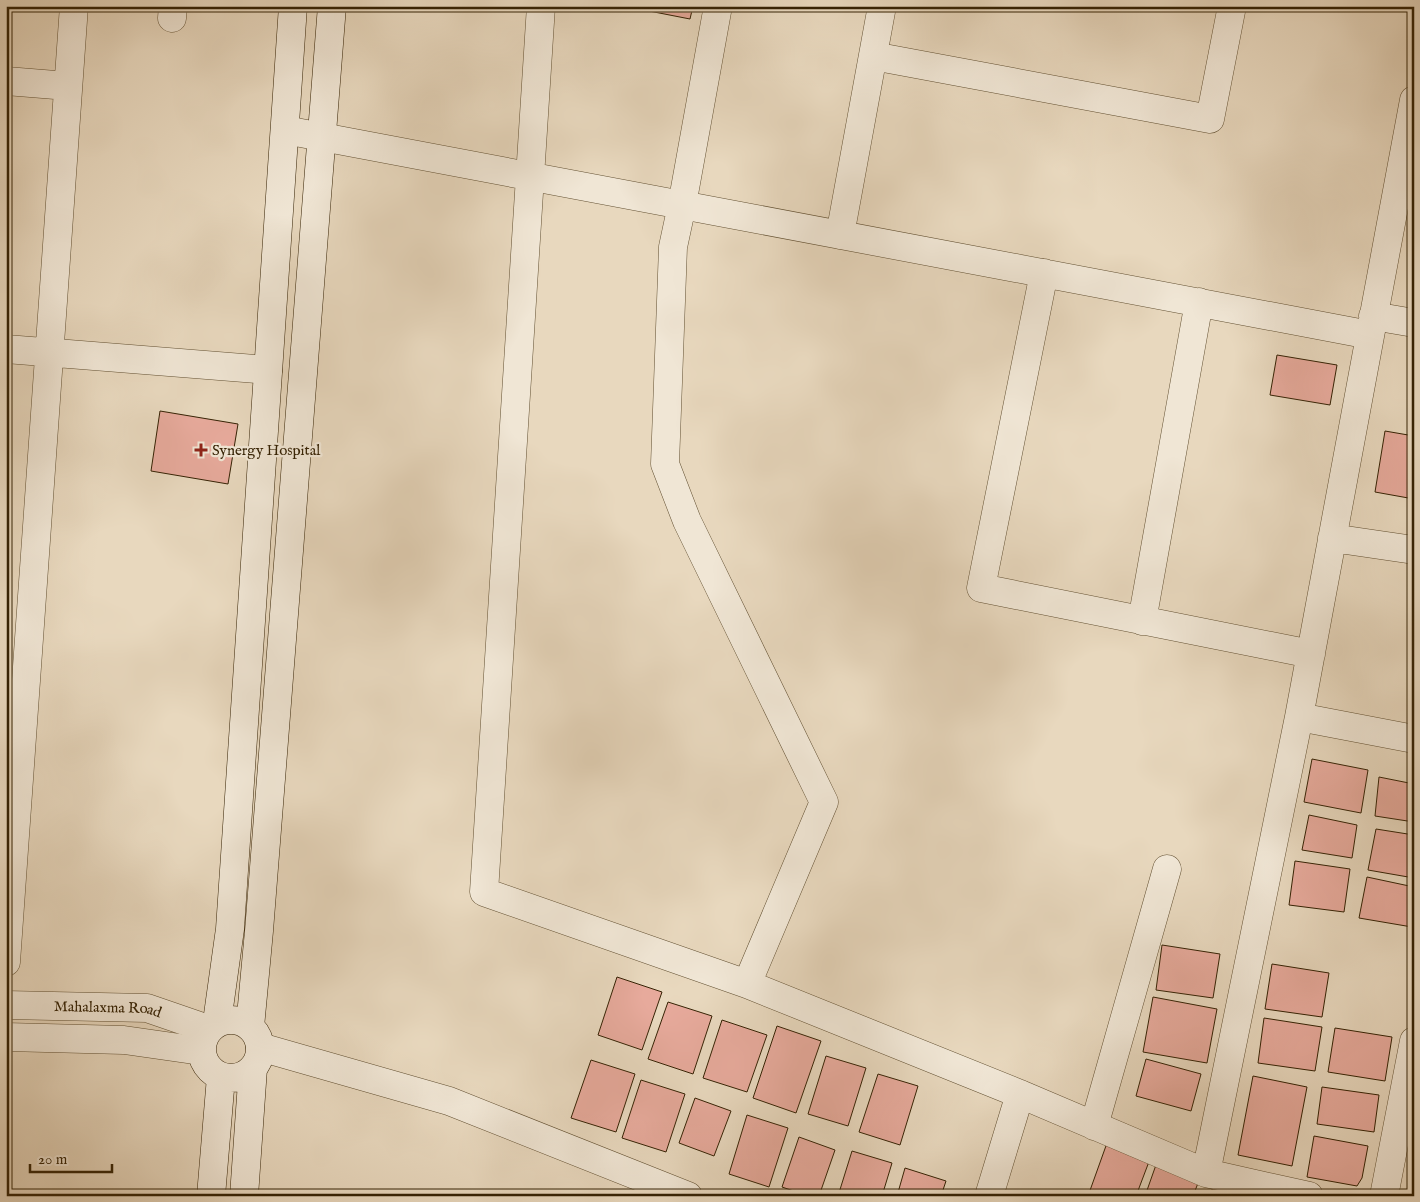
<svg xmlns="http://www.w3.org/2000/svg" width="1420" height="1202" font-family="'IM FELL English',serif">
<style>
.building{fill:#e7aa9c;stroke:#352204}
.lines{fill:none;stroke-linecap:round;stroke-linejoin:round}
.minor-casing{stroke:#625032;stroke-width:29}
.tertiary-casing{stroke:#625032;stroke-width:29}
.secondary-casing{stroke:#352204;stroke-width:29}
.minor{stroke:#f0e6d5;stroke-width:28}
.tertiary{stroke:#f0e6d5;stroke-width:28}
.secondary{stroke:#f0e6d5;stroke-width:28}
.poi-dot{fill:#8f2418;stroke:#f0e6d5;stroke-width:2}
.labels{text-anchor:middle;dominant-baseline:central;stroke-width:4.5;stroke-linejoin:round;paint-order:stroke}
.poi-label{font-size:15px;fill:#352204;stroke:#f0e6d5;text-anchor:start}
.street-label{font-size:15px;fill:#352204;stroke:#f0e6d5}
</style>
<rect width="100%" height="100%" fill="#e8d8be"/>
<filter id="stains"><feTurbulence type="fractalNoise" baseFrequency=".004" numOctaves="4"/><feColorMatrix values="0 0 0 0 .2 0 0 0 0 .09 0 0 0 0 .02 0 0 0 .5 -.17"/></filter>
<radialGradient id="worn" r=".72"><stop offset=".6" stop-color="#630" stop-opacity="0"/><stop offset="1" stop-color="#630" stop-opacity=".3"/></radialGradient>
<!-- building -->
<path class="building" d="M644,6h49l-3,13 -46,-9z
M1277,355l60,10 -7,40 -60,-10z
M160,411l78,13 -10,60 -77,-13z
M1385,431l29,5v63l-39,-7z
M1312,759l56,11 -7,43 -57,-11z
M1379,777l35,7v38l-39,-6z
M1309,815l48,10 -5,33 -50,-8z
M1376,829l38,6v43l-46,-8z
M1295,861l55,8 -6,43 -55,-7z
M1367,877l47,10 -2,40 -53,-9z
M1162,945l58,9 -7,44 -57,-8z
M1272,964l57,9 -7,44 -57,-8z
M617,977l45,15 -20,58 -44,-15z
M1153,997l64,12 -10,54 -64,-11z
M668,1002l44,14 -19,58 -45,-15z
M1264,1018l58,9 -7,44 -57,-8z
M722,1020l45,15 -20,57 -44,-14z
M777,1026l44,15 -25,72 -43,-15z
M1335,1028l57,9 -7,44 -57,-9z
M826,1056l40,12 -18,58 -40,-12z
M1146,1059l55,15 -10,37 -55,-15z
M591,1060l44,14 -19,58 -45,-14z
M878,1074l40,12 -18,59 -41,-13z
M1253,1076l54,11 -15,79 -54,-11z
M641,1080l44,14 -19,58 -44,-14z
M1322,1087l57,8 -5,37 -57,-8z
M695,1098l36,13 -17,45 -35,-13z
M747,1115l41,13 -19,59 -40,-13z
M1314,1136l54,10 -6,32 -5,8 -50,-9z
M799,1137l36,13 -16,46h-11l-26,-9z
M1107,1143l43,16 -14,37h-48z
M852,1151l40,12 -10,33h-44z
M1157,1162l43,16 -7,18h-48z
M905,1168l41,13 -5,15h-44z
M1215,1180l49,16h-54z"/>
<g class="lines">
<defs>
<path id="minor" d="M541,6l-57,886 263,92 273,110 186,79 103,23
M718,6l-36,199 -9,42 -8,217 22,57 137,281 -77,182
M172,18l1,-12
M873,56l337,63 22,-113
M6,81l62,5
M285,130l1085,205
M840,235l42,-229
M1044,273l-63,315 330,66
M1373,316l41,7
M6,349l262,21
M1332,538l82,12
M1142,621l57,-319
M1299,717l115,22
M6,962l68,-956
M1094,1126l73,-257
M1206,1173l93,-456 115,-617
M989,1196l31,-102
M1384,1196l30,-155"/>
<g id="tertiary">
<path id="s1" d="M6,1005l141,3 61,21"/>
<path d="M6,1037l118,3 77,11"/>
<path d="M260,1047l189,54 239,95"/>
</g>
<path id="secondary" d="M202 1049a29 29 0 1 1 58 0a29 29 0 1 1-58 0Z
M217,1022l13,-93 63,-923
M250,1027l9,-96 73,-925
M211,1196l10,-119
M244,1196l9,-128"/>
</defs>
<!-- minor casing -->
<use href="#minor" class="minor-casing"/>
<!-- tertiary casing -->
<use href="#tertiary" class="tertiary-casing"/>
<!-- secondary casing -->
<use href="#secondary" class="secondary-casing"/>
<!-- minor -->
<use href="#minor" class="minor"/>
<!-- tertiary -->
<use href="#tertiary" class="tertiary"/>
<!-- secondary -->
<use href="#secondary" class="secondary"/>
</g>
<!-- markers -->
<path class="poi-dot" d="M198.5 442.5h5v5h5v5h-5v5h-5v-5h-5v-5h5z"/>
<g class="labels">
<!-- poi labels -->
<g class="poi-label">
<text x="212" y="450">Synergy Hospital</text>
</g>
<!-- street labels -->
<g class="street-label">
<text stroke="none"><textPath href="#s1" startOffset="102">Mahalaxma Road</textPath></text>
</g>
</g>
<!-- margin -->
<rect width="1420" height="1202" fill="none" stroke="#e8d8be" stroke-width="25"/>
<rect x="8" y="8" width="1405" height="1187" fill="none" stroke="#352204" stroke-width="2.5"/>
<rect x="12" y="12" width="1395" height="1177" fill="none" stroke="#352204"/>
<!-- scale -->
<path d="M30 1164v8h82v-8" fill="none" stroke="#352204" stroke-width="2.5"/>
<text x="38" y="1164" font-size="15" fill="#352204" stroke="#f0e6d5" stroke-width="4" paint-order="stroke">20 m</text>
<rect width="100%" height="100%" filter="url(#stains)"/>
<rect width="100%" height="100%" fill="url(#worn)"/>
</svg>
